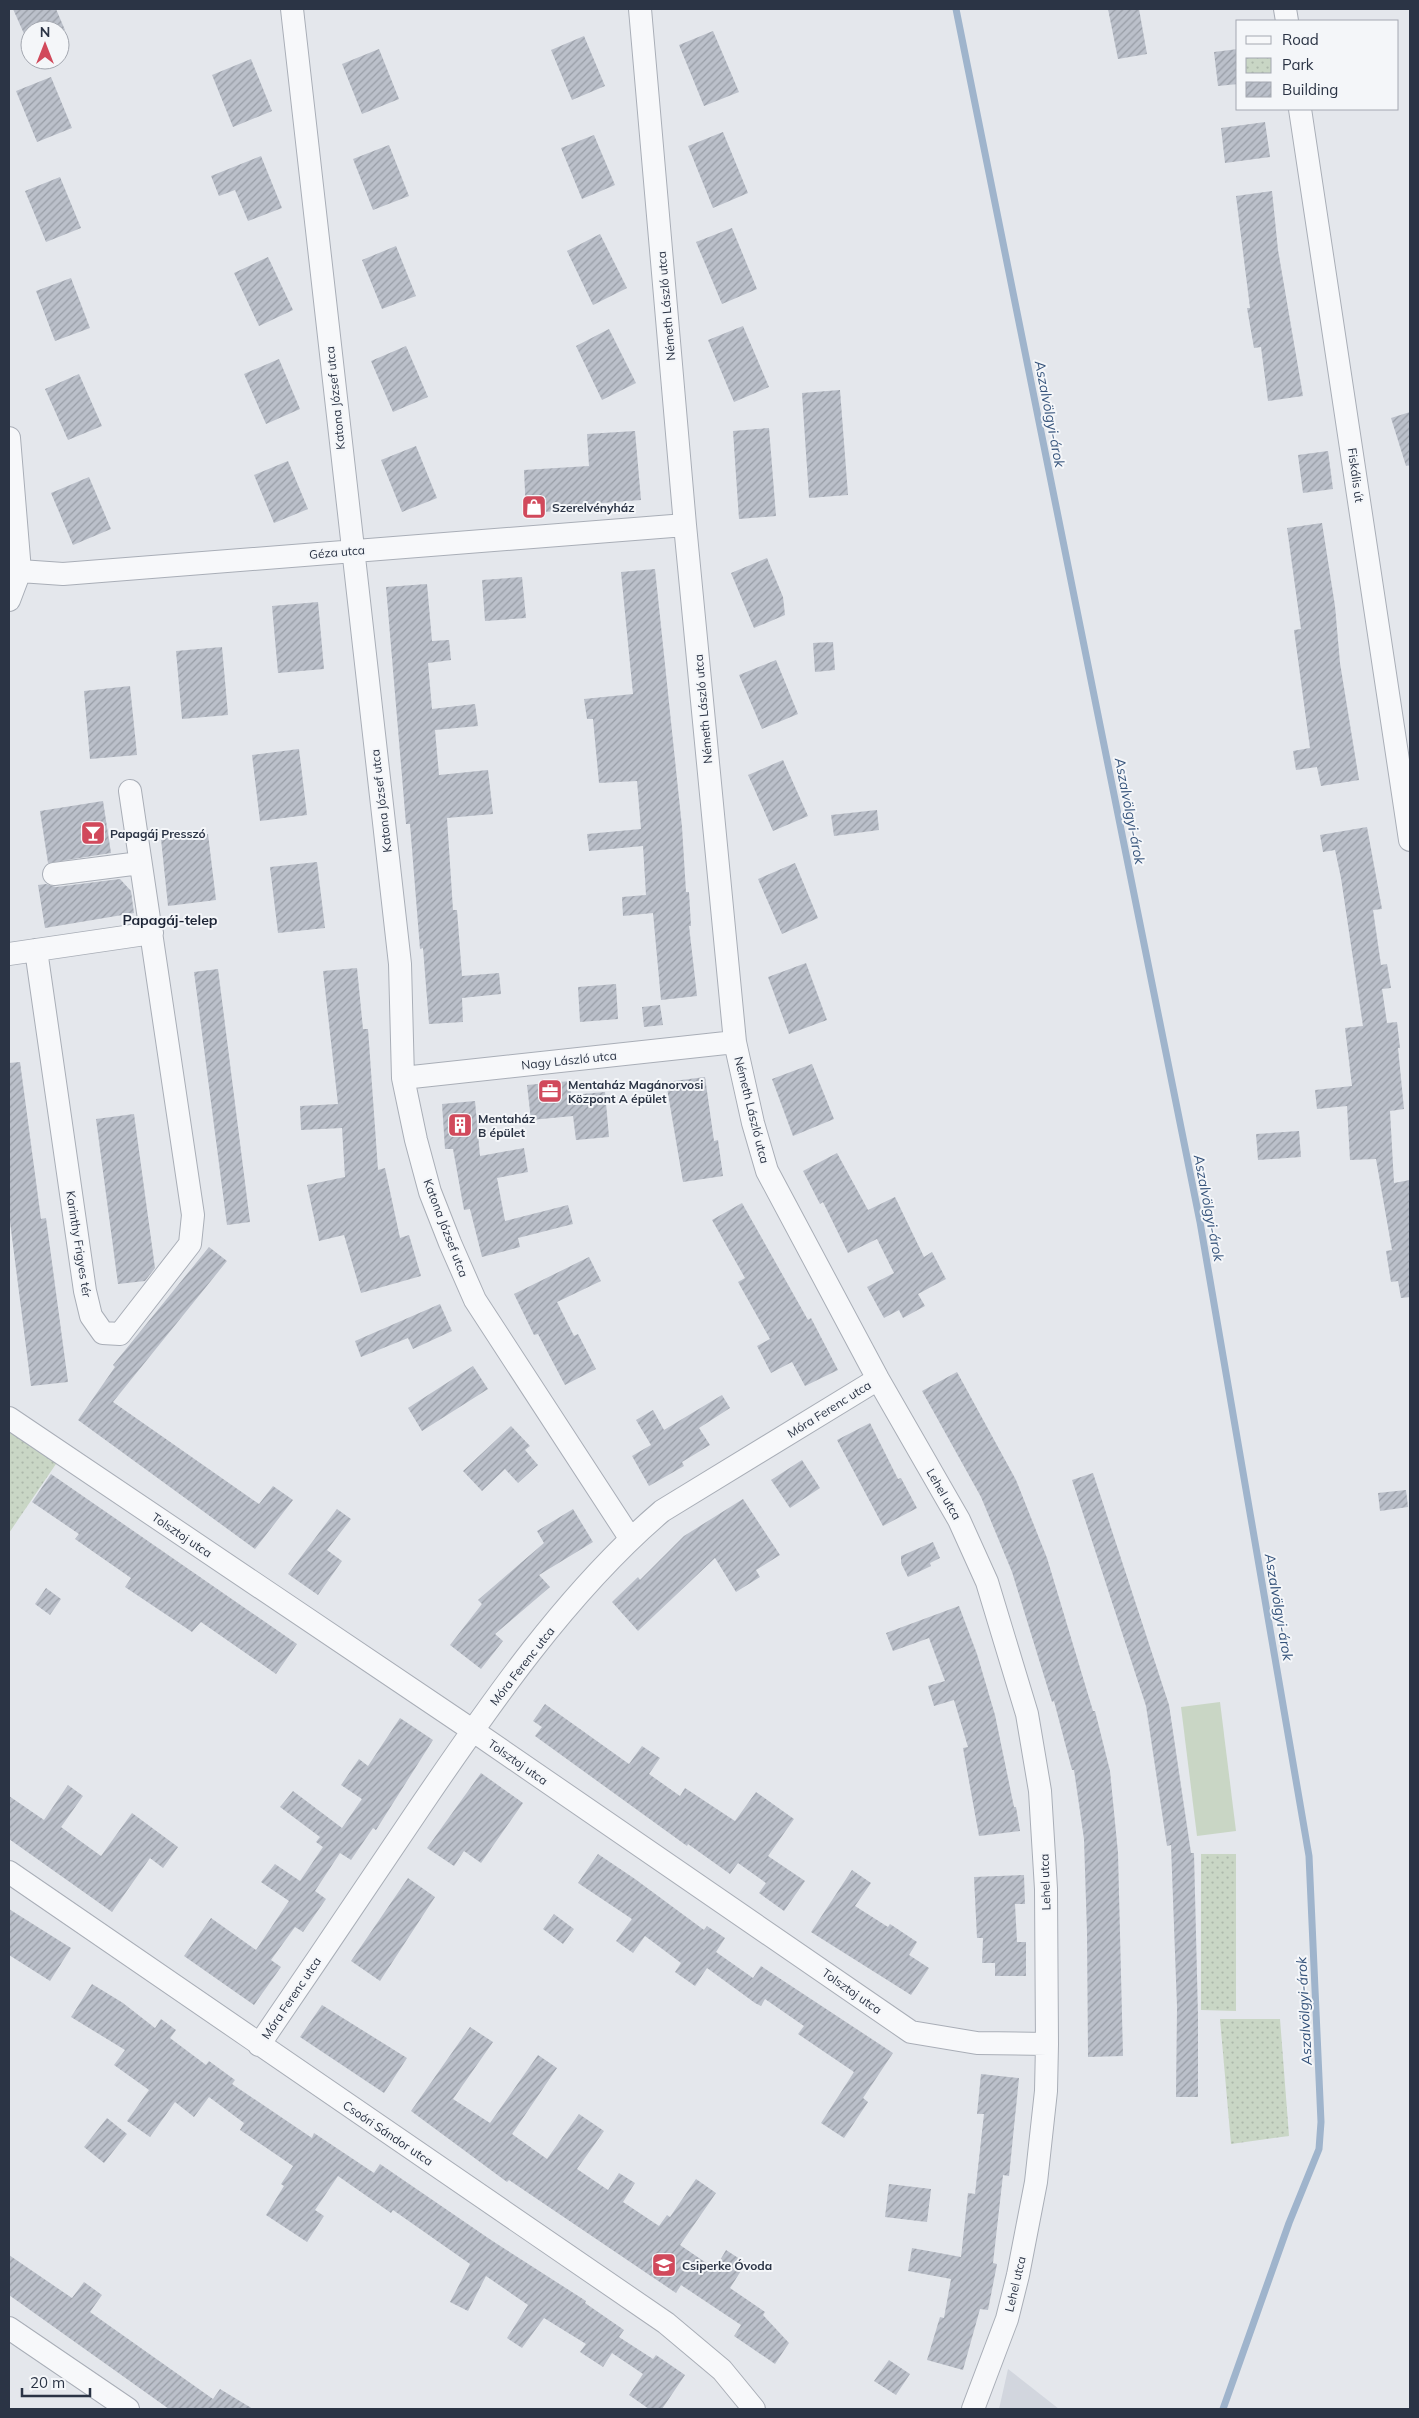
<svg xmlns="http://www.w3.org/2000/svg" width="1419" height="2418" font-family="Mulish,sans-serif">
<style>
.built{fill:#d2d6de}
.park{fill:url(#park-dots)}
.garden{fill:#c9d6c5}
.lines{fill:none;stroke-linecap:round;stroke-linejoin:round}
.stream{stroke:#9fb4cc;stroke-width:7}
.building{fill:url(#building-hatch)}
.minor-casing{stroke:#a9aeb7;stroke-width:24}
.minor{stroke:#f7f8fa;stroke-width:22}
.labels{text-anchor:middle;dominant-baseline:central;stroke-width:4;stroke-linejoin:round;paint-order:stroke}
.street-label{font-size:12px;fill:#2b3445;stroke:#f4f6f9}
.poi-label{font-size:12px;font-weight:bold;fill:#2b3445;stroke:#f4f6f9;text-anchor:start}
.water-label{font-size:14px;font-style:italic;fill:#34527a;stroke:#f4f6f9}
.neighbourhood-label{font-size:14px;font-weight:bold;fill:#1d2536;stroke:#f4f6f9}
</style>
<defs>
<pattern id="park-dots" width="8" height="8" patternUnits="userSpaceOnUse" patternTransform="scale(1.25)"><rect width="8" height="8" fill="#c9d6c5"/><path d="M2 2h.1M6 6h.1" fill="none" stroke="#adb8ab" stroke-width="1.8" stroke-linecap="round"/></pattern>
<pattern id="building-hatch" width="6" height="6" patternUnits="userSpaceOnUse" patternTransform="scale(1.25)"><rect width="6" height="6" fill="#bbc0ca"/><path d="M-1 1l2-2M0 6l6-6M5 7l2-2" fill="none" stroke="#989da6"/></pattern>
</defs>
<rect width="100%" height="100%" fill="#e4e7ec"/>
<!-- built -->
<path class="built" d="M1008,2369l51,40h-60z"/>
<!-- park -->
<path class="park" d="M9,1428l49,33 -49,72z
M1201,1854h35v157l-35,-1z
M1220,2019h60l9,117 -58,8z"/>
<!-- garden -->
<path class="garden" d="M1220,1702l16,129 -39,5 -16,-129z"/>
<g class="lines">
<!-- stream -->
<path class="stream" d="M956,9l244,1213 109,634 12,266 -2,27 -30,74 -66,186"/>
</g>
<!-- building -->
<path class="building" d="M13,9h43l9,21 -5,2 -30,-2 -1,15z
M1108,9h31l8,45 -29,5z
M713,31l26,61 -35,14 -25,-61z
M584,36l21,50 -33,14 -21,-50z
M379,49l20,50 -37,15 -20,-50z
M1238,49v35l-20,2 -4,-34z
M251,59l21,52 -39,16 -21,-52z
M51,77l21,51 -35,14 -21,-51z
M1265,122l5,35 -45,6 -4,-35z
M723,132l25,61 -35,15 -25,-62z
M594,135l21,50 -33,14 -21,-51z
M389,145l20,51 -36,14 -20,-51z
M261,156l21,52 -34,13 -13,-31 -16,6 -8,-20z
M60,177l21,51 -35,14 -21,-51z
M1272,191l6,59 25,146 -35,5 -7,-54 -7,1 -7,-40h3l-14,-112z
M732,228l25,61 -35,15 -26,-62z
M600,234l27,54 -34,17 -26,-54z
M396,246l20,50 -34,13 -20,-49z
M268,257l25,53 -34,16 -25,-53z
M71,278l19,50 -35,13 -19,-50z
M743,326l26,61 -35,15 -26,-62z
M609,329l27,54 -34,17 -26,-54z
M406,346l22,51 -35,15 -22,-51z
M279,359l21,50 -34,15 -22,-50z
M79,374l23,52 -34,14 -23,-51z
M840,390l8,105 -39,3 -7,-105z
M1410,412v53l-4,1 -15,-48z
M769,428l7,88 -37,3 -6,-88z
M635,431l6,69 -64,5 1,5 -52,3 -2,-43 65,-4 -2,-32z
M416,446l21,52 -35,14 -21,-52z
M1328,451l5,38 -30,4 -5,-38z
M288,461l20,48 -34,14 -20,-48z
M89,477l22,52 -38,16 -22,-52z
M1322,523l13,83 5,57 19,117 -38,6 -4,-19 -21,3 -3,-19 17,-3 -16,-118 7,-1 -14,-101z
M767,558l16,39 2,18 -31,13 -23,-55z
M655,569l27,258 4,65h3l2,34h-2l8,70 -36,4 -8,-87 -30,3 -1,-19 24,-2 -3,-49 -54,5 -2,-17 54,-5 -4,-48 -38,2 -6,-64h-6l-3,-20 49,-5 -12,-122z
M522,577l4,41 -41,3 -3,-41z
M427,584l5,57 17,-1 2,20 -23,3 4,46 43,-5 3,22 -43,4 4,45 49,-5 5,44 -46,4 6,92h4l5,66 37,-3 2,21 -39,4 1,24 -34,2 -6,-76 -3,1 -10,-125h-4l-20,-237z
M318,602l6,67 -46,4 -6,-67z
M833,642l2,28 -20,2 -2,-29z
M222,647l6,68 -46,4 -6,-68z
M776,660l22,54 -36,15 -23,-54z
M130,686l7,69 -47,4 -6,-68z
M299,749l8,66 -47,6 -8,-66z
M783,760l25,56 -35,15 -25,-56z
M103,801l8,52 -63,10 -8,-52z
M877,810l2,20 -45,6 -3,-21z
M1367,827l15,82 -9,1 8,55 6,-1 4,24 -9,1 5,34 10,-1 3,26h-2l6,61 -14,2 4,72 16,-3v117l-9,1 -3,-17 -7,1 -5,-31 6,-1 -16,-91 -26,1 -3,-54 -30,3 -2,-19 37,-4 -7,-58 18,-2 -22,-148 -6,-28 -12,2 -3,-17z
M208,834l8,66 -48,6 -7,-67z
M317,862l8,66 -47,5 -8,-66z
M795,863l23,55 -36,16 -24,-55z
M120,879l11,12 3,22 -89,15 -7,-43 8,-1 10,3z
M806,963l21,57 -38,14 -21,-57z
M357,968l6,61h5l10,141 7,-2 15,70 9,-3 12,41 -60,17 -17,-58 -25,6 -12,-56 38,-8 -3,-49 -41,2 -1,-24 38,-2 -15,-133z
M218,969l32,253 -23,3 -33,-253z
M616,984l2,35 -38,3 -2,-35z
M660,1005l3,20 -19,2 -2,-20z
M20,1062l21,157 5,-1 22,164 -37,4 -22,-172v-151z
M812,1064l22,55 -41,17 -21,-57z
M705,1077l9,64 4,-1 5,36 -40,6 -17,-100z
M570,1081l1,14 34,-3 4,45 -33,3 -3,-24 -42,4 -4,-35z
M475,1101l5,55 44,-8 4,24 -31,6 8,43 63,-16 5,19 -55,14 2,9 -38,10 -12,-48 -6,1 -11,-61h-8l-3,-45z
M134,1114l21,154 -10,13 -27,3 -22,-165z
M1299,1131l2,26 -43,3 -2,-26z
M837,1153l31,57 27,-13 29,60 8,-5 14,27 -28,15 7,12 -22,12 -4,-8 -15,8 -17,-31 27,-14 -17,-34 -29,14 -25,-51 -3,2 -17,-33z
M742,1203l66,117 3,-2 27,52 -33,16 -13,-24 -21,11 -14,-27 13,-7 -32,-57 7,-4 -33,-58z
M209,1247l18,14 -114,141 146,102 14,-18 20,14 -38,49 -177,-129 37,-53 -2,-2z
M589,1257l12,24 -44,21 17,34 4,-2 18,35 -31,16 -27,-51 -4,1 -20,-41z
M440,1304l12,27 -39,18 -5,-11 -47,19 -6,-16z
M473,1366l15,23 -66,42 -14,-23z
M957,1372l59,108 31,78 46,153h2l15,60 8,82 5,203 -35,1 -1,-124 -3,-94 -10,-69h-2l-18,-69 -2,1 -40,-130 -31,-75 -59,-106z
M722,1395l8,13 -31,20 11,17 -28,17 2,4 -35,20 -17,-30 19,-11 -15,-25 17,-10 11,20z
M870,1423l28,56 3,-1 16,30 -34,18 -46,-86z
M511,1426l19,20 -5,4 13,15 -20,18 -13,-14 -23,22 -19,-20z
M802,1460l18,28 -30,20 -19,-28z
M1093,1473l76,232 22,148h3l4,163v81h-22l1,-90 -6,-162 -4,1 -21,-140 -74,-226z
M51,1474l246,170 -21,30 -75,-52 -9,10 -67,-45 6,-9 -56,-39 4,-5 -47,-32z
M1406,1490l2,17 -28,4 -2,-18z
M743,1499l37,56 -24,15 4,7 -24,15 -21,-34 -77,73 -26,-29 26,-25 2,3 44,-44z
M337,1509l14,10 -24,31 15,11 -24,34 -30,-21z
M573,1509l20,33 -54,33 11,12 -55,47 8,7 -22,28 -31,-24 32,-41 -4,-4 66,-57 -7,-12z
M933,1542l7,16 -10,5 1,3 -23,11 -7,-14v-7z
M46,1588l15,11 -11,16 -15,-11z
M959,1606l18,48 18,61 19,92h2l4,24 -41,5 -16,-88 5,-1 -14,-47 -20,6 -6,-20 17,-5 -16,-43 -36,13 -7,-18z
M545,1704l84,60 13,-18 18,12 -11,16 31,22 5,-8 50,33 21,-29 38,27 -26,37 37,25 -21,30 -25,-18 7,-10 -28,-20 -8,11 -42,-30 -1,2 -152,-110 7,-9 -9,-6z
M400,1718l33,22 -57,90 -3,-2 -22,32 -11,-7 -25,38 11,8 -23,33 -8,-5 -24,33 10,7 -27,38 -70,-49 27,-38 45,32 33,-49 -28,-19 14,-18 25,17 23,-34 -7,-5 4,-5 -40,-30 13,-16 49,37 20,-29 -21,-14 18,-26 9,7z
M481,1773l42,30 -42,60 -17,-12 -10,15 -27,-18z
M68,1785l15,11 -22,31 40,29 31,-43 46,34 -15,21 -13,-10 -38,54 -103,-73v-43l35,24z
M598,1854l37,25 69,51 3,-4 18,12 -9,14 37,26 8,-12 132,87 -30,45 5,4 -24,36 -23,-15 33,-51 -56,-38 6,-8 -39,-27 -4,7 -6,-3 -48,-35 -12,18 -20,-14 6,-9 -36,-27 -12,17 -17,-12 16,-22 -54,-36z
M852,1870l19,13 -16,23 33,21 2,-3 27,18 -8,13 20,13 -18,27 -100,-63z
M1024,1875l1,29h-10l2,38h9v34h-31v-13h-13l1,-25h-6l-3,-61z
M408,1878l27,19 -55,84 -29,-20z
M9,1909l62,39 -21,33 -41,-26z
M554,1914l20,15 -11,15 -20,-15z
M92,1984l31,19 32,25 6,-9 15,11 -6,8 36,27 3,-4 26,19 -3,4 80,54 2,-5 60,40 6,-9 111,76 95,61 -1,2 39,27 -5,7 34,22 3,-4 29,20 -23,34h-13l-20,-14 14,-21 -31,-21 -9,14 -23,-15 6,-8 -42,-26 -22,30 -15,-10 21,-33 -42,-29 -18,35 -18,-9 20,-38 -77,-54 -2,3 -53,-37 -23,34 9,6 -17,26 -41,-27 18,-29 -3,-2 12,-18 -53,-36 4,-7 -35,-26 -15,20 -19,-15 -25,35 -23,-16 22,-31 -35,-25 11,-15 -54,-33z
M322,2005l85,53 -23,35 -84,-56z
M470,2027l23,15 -40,57 37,24 48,-68 19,13 -45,66 35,25 32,-45 25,17 -27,38 31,21 11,-17 16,10 -12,19 36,24 8,-11 3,2 26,-38 20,14 -36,52 35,24 11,-19 20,13 -16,25 35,24 -2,3 26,28 -14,21 -41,-28 7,-11 -60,-40 -5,8 -167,-113 -2,2 -96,-71z
M981,2074l38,4 -10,98 -6,-1 -10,88 4,1 -9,46 -8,-1 -17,61 -36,-10 13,-43 4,1 7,-39 -43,-8 4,-23 49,9 7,-64 7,1 9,-80h-7z
M107,2118l20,16 -23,29 -20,-16z
M889,2184l42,5 -4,33 -42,-5z
M9,2255l63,43 12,-16 18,13 -12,17 123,87 7,-10 33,20h-84l-160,-114z
M889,2360l21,14 -14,21 -22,-14z"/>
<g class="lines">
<defs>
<path id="minor" d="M292,9l108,955 3,114 13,62 14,52 20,51 25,57 155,238
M640,9l45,516 50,517 18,81 14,48 111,208 81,141 28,62 40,132 13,77 6,98 1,155 -1,47 -10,91 -18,93 -11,44 -34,90
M1285,9l2,12
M1300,109l110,731
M9,438l11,133 -11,29
M20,571l43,3 622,-49
M54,874l86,-11
M36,950l49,341 6,25 12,17 17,1 70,-90 3,-29 -63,-424
M9,954l143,-21
M403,1078l332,-36
M9,1418l463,312 439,302 66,11 70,1
M9,1872l657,451 56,47 32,39
M259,2045c54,-79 108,-159 161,-238 70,-103 147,-215 242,-296l216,-132
M9,2328l119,81"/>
</defs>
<!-- minor casing -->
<use href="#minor" class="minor-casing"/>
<!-- minor -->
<use href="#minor" class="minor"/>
</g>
<!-- icons -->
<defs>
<symbol id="shop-square" viewBox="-11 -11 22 22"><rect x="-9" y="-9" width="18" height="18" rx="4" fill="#d1495b" stroke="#f4f6f9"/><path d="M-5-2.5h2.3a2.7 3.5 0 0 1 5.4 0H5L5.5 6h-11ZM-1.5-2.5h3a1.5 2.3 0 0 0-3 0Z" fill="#fff"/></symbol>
<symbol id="bar-square" viewBox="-11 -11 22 22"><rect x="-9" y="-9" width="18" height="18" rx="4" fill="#d1495b" stroke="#f4f6f9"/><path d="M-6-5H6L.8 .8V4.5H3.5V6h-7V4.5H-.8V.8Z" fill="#fff"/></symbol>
<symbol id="office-square" viewBox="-11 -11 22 22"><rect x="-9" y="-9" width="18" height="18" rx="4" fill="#d1495b" stroke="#f4f6f9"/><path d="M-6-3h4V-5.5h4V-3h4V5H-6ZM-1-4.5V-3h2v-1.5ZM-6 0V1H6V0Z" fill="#fff"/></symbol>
<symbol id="building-square" viewBox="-11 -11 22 22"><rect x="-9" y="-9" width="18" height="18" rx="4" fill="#d1495b" stroke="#f4f6f9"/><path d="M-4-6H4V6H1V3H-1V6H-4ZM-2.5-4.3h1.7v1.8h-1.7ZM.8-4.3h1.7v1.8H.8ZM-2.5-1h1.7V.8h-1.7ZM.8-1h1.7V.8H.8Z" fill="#fff"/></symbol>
<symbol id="school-square" viewBox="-11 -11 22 22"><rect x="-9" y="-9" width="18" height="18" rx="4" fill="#d1495b" stroke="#f4f6f9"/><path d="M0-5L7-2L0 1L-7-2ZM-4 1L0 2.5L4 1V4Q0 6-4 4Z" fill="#fff"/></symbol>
</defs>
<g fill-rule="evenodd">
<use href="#shop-square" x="520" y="493" width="28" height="28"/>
<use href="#bar-square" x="79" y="819" width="28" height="28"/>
<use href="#office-square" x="536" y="1077" width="28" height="28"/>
<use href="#building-square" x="446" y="1111" width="28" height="28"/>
<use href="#school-square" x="650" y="2251" width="28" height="28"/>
</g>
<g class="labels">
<!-- street labels -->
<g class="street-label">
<text transform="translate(666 306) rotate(-95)">Németh László utca</text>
<text transform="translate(335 398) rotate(-96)">Katona József utca</text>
<text transform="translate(1356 475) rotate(82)">Fiskális út</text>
<text transform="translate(337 552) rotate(-5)">Géza utca</text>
<text transform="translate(703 709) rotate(-95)">Németh László utca</text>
<text transform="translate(381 801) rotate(-97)">Katona József utca</text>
<text transform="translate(569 1060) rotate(-6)">Nagy László utca</text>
<text transform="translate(752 1110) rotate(76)">Németh László utca</text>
<text transform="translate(446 1228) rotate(69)">Katona József utca</text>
<text transform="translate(79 1244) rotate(81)">Karinthy Frigyes tér</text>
<text transform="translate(829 1409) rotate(-32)">Móra Ferenc utca</text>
<text transform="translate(944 1494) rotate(60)">Lehel utca</text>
<text transform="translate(182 1535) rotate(34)">Tolsztoj utca</text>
<text transform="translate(522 1666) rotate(-52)">Móra Ferenc utca</text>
<text transform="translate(518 1762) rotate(35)">Tolsztoj utca</text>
<text transform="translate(1045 1882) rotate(-92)">Lehel utca</text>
<text transform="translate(852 1991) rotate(35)">Tolsztoj utca</text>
<text transform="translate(291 1998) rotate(-56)">Móra Ferenc utca</text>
<text transform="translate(388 2133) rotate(34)">Csoóri Sándor utca</text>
<text transform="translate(1015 2284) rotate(-77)">Lehel utca</text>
</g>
<!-- poi labels -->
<g class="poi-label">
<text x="552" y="507">Szerelvényház</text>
<text x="110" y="833">Papagáj Presszó</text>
<text x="568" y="1084">Mentaház Magánorvosi<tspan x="568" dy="14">Központ A épület</tspan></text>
<text x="478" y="1118">Mentaház<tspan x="478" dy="14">B épület</tspan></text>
<text x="682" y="2265">Csiperke Óvoda</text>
</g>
<!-- water labels -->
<g class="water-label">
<text transform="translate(1050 414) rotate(79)">Aszalvölgyi-árok</text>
<text transform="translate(1130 811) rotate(79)">Aszalvölgyi-árok</text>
<text transform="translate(1209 1208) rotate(79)">Aszalvölgyi-árok</text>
<text transform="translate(1279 1607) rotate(80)">Aszalvölgyi-árok</text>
<text transform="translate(1304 2011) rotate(-93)">Aszalvölgyi-árok</text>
</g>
<!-- neighbourhood labels -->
<g class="neighbourhood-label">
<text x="170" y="920">Papagáj-telep</text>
</g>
</g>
<!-- border -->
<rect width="1419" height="2418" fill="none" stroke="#2b3445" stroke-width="20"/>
<!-- legend -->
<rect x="1236" y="20" width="162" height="90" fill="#f4f6f9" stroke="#a4a8b1"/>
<rect x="1246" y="36" width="25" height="8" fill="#f7f8fa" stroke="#a4a8b1"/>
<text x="1282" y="45" font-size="15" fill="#2b3445">Road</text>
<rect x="1246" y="58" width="25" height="15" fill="url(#park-dots)" stroke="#a4a8b1"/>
<text x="1282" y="70" font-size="15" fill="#2b3445">Park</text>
<rect x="1246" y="82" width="25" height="15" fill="url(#building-hatch)" stroke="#a4a8b1"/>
<text x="1282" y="95" font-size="15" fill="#2b3445">Building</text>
<!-- north arrow -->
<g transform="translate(45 45)"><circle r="24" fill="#f4f6f9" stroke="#a4a8b1"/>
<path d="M0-4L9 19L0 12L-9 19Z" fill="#d1495b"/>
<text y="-8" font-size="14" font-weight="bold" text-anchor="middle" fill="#2b3445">N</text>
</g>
<!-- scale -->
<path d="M22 2388v8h68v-8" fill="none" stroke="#2b3445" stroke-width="2.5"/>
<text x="30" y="2388" font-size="15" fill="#2b3445" stroke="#f4f6f9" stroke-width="4" paint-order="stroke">20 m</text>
</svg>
